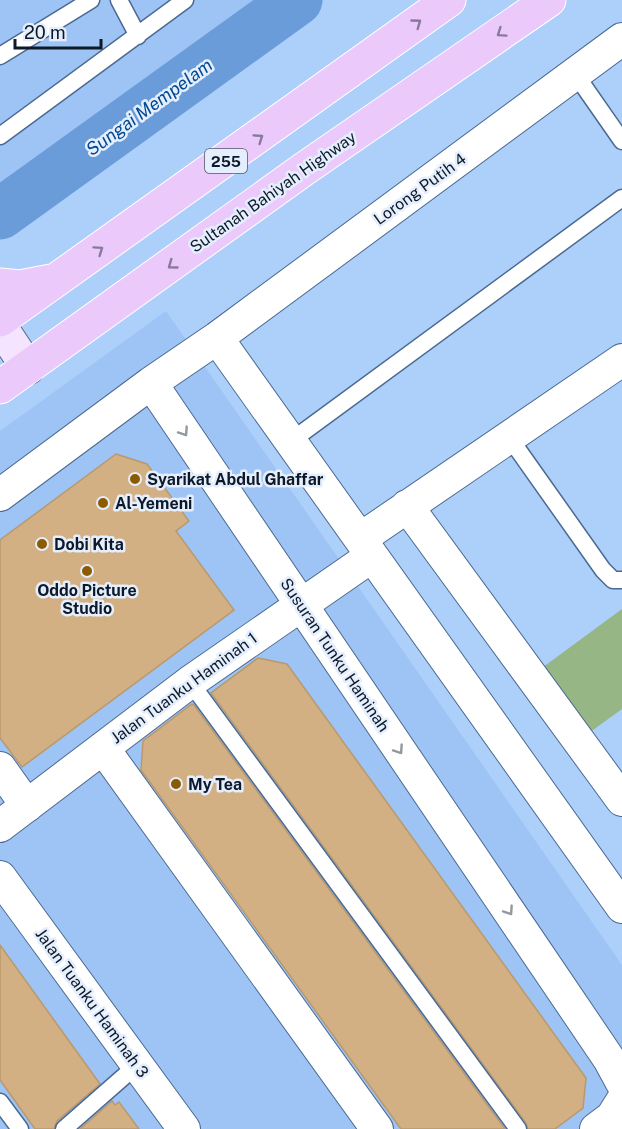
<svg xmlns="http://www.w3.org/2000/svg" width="622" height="1129" font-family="'Public Sans',sans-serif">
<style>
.built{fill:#9dc4f5}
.green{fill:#96b685}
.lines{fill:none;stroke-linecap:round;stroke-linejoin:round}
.river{stroke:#6a9cda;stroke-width:51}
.building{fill:#d2b083;stroke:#b9996c;stroke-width:1.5}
.lane-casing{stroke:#4b6a91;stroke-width:19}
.street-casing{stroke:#4b6a91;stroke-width:34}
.secondary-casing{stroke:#4b6a91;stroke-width:35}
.primary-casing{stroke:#fff;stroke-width:35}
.lane{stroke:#fff;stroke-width:16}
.street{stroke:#fff;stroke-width:32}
.secondary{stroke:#f5e4fd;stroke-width:33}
.primary{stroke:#ebcafb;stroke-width:33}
.oneway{stroke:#877a9c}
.oneway2{stroke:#92989f}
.poi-dot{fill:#8a5b00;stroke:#e4eefc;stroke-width:2}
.labels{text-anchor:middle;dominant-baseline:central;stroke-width:5;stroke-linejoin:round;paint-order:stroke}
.shield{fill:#e4eefc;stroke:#4e5968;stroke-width:1.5}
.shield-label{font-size:15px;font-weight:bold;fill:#0d1929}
.street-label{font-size:16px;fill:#0d1929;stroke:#e4eefc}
.poi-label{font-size:16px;font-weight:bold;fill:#0d1929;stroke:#e4eefc;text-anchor:start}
.water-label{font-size:18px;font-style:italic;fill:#004a93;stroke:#e4eefc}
</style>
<rect width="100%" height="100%" fill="#add0fb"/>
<!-- built -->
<path class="built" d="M0,0h275l-275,198z
M166,311l456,654v164h-622v-698z"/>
<!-- green -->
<path class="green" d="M622,609v100l-40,29 -47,-65z"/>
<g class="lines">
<!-- river -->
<path class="river" d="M0,214l297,-214"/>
</g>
<!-- building -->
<path class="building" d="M116,454l31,10 42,57 -13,10 58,79 -212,157 -22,-29v-198z
M258,658l29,6 299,414 -3,30 -28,21h-27l-2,-6 -315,-430z
M192,704l2,1 311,424h-104l-260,-359 2,-29z
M0,945l100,139 -43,37 -3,8h-19l-35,-49z
M112,1101l3,4 4,-3 20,27h-59z"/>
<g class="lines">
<defs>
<path id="lane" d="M119,0l19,36
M0,56l91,-56
M576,75l46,66
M0,136l185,-136
M509,437l94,133 10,10h9
M291,441l331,-243
M190,682l328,447
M0,1102l20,27
M64,1129l73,-64"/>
<path id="street" d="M217,338l405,569
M151,383l458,676 13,24
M0,495l151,-112 66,-45 405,-299
M407,506l215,294
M360,539l262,-179
M103,748l274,381
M0,768l27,38
M0,826l190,-144 182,-126
M0,877l184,252
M596,1129l16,-12 10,-16"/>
<path id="secondary" d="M0,326l28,42"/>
<path id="primary" d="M0,285l20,2 31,-6
M0,320l449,-320
M0,387l304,-218 245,-169"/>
</defs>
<!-- lane casing -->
<use href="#lane" class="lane-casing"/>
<!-- street casing -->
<use href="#street" class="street-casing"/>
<!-- secondary casing -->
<use href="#secondary" class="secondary-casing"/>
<!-- primary casing -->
<use href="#primary" class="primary-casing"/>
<!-- lane -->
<use href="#lane" class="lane"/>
<!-- street -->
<use href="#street" class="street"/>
<!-- secondary -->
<use href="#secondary" class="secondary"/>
<!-- primary -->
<use href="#primary" class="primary"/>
</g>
<!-- one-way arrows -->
<defs><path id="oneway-chevron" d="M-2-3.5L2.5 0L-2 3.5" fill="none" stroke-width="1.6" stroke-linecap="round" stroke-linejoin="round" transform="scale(1.5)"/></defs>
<g class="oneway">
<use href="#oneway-chevron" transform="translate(417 23) rotate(-36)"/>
<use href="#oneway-chevron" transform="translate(501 33) rotate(145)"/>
<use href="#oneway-chevron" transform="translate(259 138) rotate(-35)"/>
<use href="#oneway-chevron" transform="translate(99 250) rotate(-35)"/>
<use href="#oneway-chevron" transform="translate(172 265) rotate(144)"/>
</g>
<g class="oneway2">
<use href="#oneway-chevron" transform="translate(184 432) rotate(56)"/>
<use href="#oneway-chevron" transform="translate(399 750) rotate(56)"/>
<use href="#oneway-chevron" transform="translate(509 911) rotate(56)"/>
</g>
<!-- markers -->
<g class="poi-dot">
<circle cx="135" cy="479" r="6"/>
<circle cx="103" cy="503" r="6"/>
<circle cx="42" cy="544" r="6"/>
<circle cx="87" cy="571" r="6"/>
<circle cx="176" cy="784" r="6"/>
</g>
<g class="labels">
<!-- shield labels -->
<rect class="shield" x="205" y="149" width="42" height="24" rx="4.5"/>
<g class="shield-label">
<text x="226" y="161">255</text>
</g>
<!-- street labels -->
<g class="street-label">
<text transform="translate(420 189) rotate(-36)">Lorong Putih 4</text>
<text transform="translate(273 192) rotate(-35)">Sultanah Bahiyah Highway</text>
<text transform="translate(335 655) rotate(56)">Susuran Tunku Haminah</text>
<text transform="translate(184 688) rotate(-36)">Jalan Tuanku Haminah 1</text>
<text transform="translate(92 1003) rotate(54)">Jalan Tuanku Haminah 3</text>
</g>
<!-- poi labels -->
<g class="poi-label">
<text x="147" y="479">Syarikat Abdul Ghaffar</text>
<text x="115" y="503">Al-Yemeni</text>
<text x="54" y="544">Dobi Kita</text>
<text x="87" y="590" text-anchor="middle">Oddo Picture<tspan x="87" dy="18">Studio</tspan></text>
<text x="188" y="784">My Tea</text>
</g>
<!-- water labels -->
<g class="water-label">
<text transform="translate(149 107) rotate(-36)">Sungai Mempelam</text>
</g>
</g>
<!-- scale -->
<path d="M15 39v9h86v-9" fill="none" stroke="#0d1929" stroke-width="3"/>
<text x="24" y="39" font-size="18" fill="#0d1929" stroke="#e4eefc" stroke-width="4.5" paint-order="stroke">20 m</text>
</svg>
